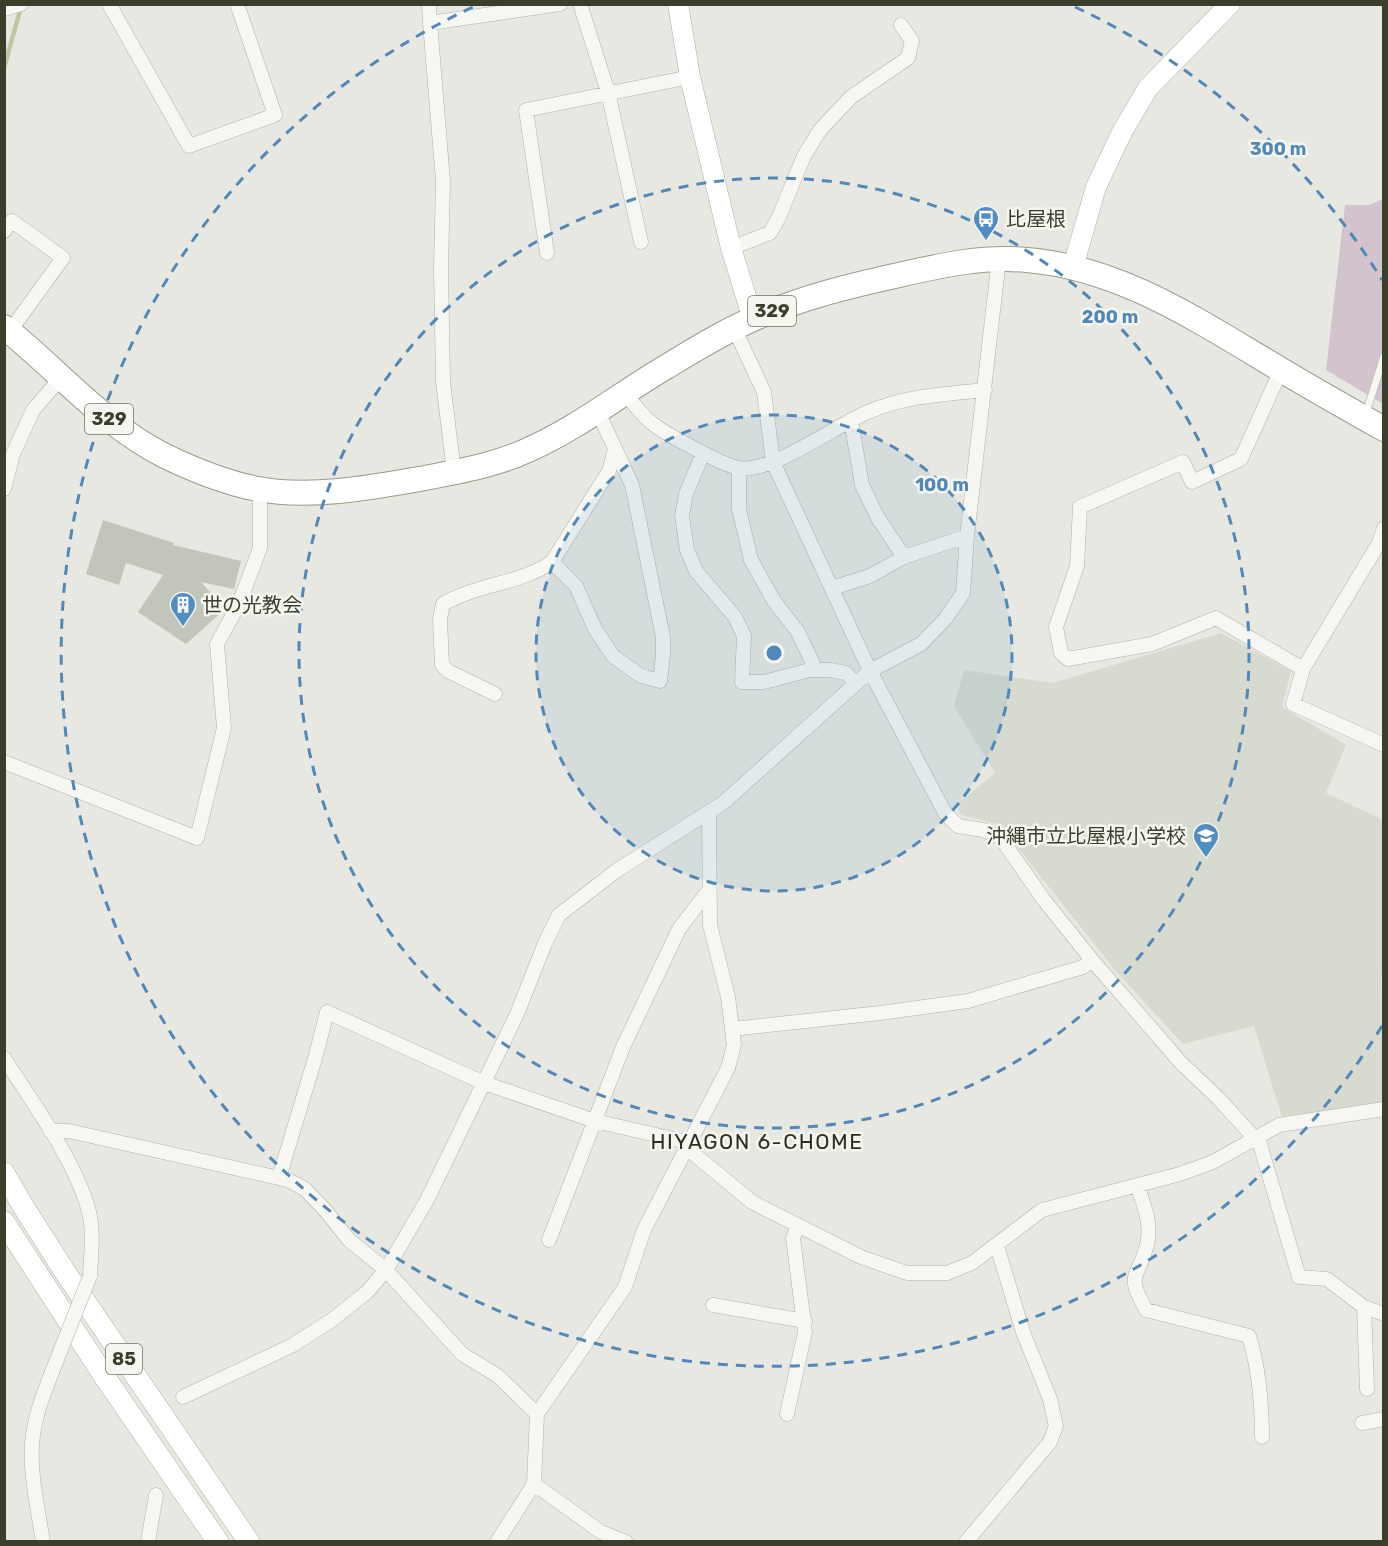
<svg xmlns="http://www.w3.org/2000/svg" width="1388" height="1546" font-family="Rubik,'Noto Sans JP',sans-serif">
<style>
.built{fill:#d7dacf}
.green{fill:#d2c3cc}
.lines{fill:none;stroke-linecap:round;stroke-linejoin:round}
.stream{stroke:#c0c59f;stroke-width:4.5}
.building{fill:#c2c5b9}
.lane-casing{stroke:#afb2a7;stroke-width:8}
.street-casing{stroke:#afb2a7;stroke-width:15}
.secondary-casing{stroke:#afb2a7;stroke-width:21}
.primary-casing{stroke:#afb3a1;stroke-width:22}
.highway-casing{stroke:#999e8a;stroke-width:26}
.lane{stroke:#f6f7f3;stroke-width:7}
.street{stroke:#f6f7f3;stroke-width:14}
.secondary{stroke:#fff;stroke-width:20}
.primary{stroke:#fff;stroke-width:21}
.highway{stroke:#fff;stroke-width:24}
.street-bridge-casing{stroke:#afb2a7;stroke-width:15;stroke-linecap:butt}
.street-bridge{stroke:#f6f7f3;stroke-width:14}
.ring{fill:none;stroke:#5088ba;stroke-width:3;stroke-dasharray:10 8}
.labels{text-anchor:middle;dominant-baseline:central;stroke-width:5;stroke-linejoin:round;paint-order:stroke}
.shield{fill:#f5f6f0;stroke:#717666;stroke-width:1.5}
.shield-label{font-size:18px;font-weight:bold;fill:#393f2b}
.poi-label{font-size:20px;fill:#393f2b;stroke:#f5f6f0;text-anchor:start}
.neighbourhood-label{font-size:21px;letter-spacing:1.5px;fill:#2a301d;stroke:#f5f6f0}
.centre{fill:#5088ba;stroke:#f5f6f0;stroke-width:3}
.ring-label{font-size:18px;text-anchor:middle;font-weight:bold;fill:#5088ba;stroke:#f5f6f0;stroke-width:5;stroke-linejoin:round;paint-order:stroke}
</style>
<rect width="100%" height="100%" fill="#e7e8e1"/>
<!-- built -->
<path class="built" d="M1221,633l70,38 -9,36 64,38 -20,48 57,27 1,151 -3,6 2,125 -101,15 -28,-91 -71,18 -68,-74 -115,-145 -39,-10 -5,-10 39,-32 -41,-67 10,-36 89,13z"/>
<!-- green -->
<path class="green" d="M1383,199v205l-57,-34 19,-165h24z"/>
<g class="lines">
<!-- stream -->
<path class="stream" d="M4,68l17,-61"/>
</g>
<!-- building -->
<path class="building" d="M103,520l71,23 -1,2 68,16 -7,28 -33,-7 24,27 -39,35 -48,-32 25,-37 -37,-12 -7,22 -33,-11z"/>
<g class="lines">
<defs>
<path id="lane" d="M1366,413l18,-57"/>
<path id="street" d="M109,4l80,142 86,-31 -38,-111
M429,4l1,19 130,-19
M580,4l28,88 33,150
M4,9l17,-5
M430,23l13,158 -2,88 2,113 11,90
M4,231l8,-10 51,37 -53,73
M731,248l39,-15 8,-14 26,-63 16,-26 31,-33 57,-39 4,-17 -11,-16
M547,253l-21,-143 164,-33
M734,328l30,64 9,70 97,209 75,142 13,13 25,4 17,7 44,63 48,60 89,103 37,35 42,46 39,133 28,2 37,28 20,7
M1281,370l-40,89 -49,23 -9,-20 -103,45 -3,59 -21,61 5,26 7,6 84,-15 64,-26 87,51
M626,393c18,28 33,37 62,52 15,8 34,19 50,23 33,6 98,-43 130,-56 37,-16 77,-18 117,-22
M851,420l11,65 16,33 26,39
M703,453l-17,41 -4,22 5,34 9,21 39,46 9,19 -2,46h22l46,-12h20l16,3 10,11
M739,468v41l12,51 23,41 24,31 18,38
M4,489l9,-35 20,-44 28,-32
M1384,528l-5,15 -76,126 -10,35 91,41
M552,562l24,24 19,43 18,27 28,20 19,5 3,-26v-18l-31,-152 -34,-73
M832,588l38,-12 34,-19 63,-21
M495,694l-47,-23 -6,-6 -2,-46 3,-15c34,-20 77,-20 109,-42l57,-91 6,-22
M4,762l193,76 27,-110 -7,-84 22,-40 21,-56v-58
M732,1029l148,-16 88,-12 115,-34 9,-7
M4,1058c28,44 72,103 85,154 5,20 2,44 1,64
M50,1131h19l219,49 17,9 20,21 24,30 37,30 76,84 36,22 39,38
M688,1149l64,53 109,55 46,16h40l25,-10 70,-53 138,-36 33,-12 66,-37 105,-16
M279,1178l37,-123 11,-43 157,71 111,38 96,22
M1137,1185c7,20 15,38 10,60 -9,35 -22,27 -1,65l103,26c10,33 13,66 13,101
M549,1240l74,-193 56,-118 30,-39
M713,1305l92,16
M1364,1307l3,82
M183,1397l110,-52 39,-25 35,-28 19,-22 41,-70 90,-186 28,-71 14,-28 57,-44 107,-68 147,-132 51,-27 25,-26 17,-25 4,-57 32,-277
M787,1414l18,-82 -12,-94 5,-13
M1362,1423l22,-4
M534,1484l67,48 25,10
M43,1542c-5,-33 -13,-66 -11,-98 2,-26 11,-49 20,-72
M148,1542l8,-47
M497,1542l37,-58 3,-70 88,-127 19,-57 84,-162 6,-23 -6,-48 -18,-72 -1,-113
M966,1542l84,-100 6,-16 -6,-27 -27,-67 -26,-86"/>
<path id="secondary" d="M678,4l12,73 41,171 22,71
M1073,267l23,-80 26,-55 26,-44 82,-84"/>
<path id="primary" d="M4,1173l19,33 42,66 184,270
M4,1222l100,154 114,166"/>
<path id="highway" d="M4,327c54,43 99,98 161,129 29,14 61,27 93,33 53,10 116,-2 167,-11 35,-7 71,-13 103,-28 50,-22 92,-56 138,-83 28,-17 57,-35 87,-48 47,-21 96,-33 146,-44 43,-10 84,-19 128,-15 86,7 159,53 231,96 41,25 83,49 126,73"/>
</defs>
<!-- lane casing -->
<use href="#lane" class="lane-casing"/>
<!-- street casing -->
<use href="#street" class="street-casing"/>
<!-- secondary casing -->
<use href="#secondary" class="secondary-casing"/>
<!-- primary casing -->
<use href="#primary" class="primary-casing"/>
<!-- highway casing -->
<use href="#highway" class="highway-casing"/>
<!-- lane -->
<use href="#lane" class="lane"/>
<!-- street -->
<use href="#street" class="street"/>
<!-- secondary -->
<use href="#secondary" class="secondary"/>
<!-- primary -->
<use href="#primary" class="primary"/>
<!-- highway -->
<use href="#highway" class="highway"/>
<defs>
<path id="street-bridge" d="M52,1372l38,-96"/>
</defs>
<!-- street-bridge casing -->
<use href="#street-bridge" class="street-bridge-casing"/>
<!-- street-bridge -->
<use href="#street-bridge" class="street-bridge"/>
</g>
<!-- distance rings -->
<circle cx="774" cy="653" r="238" fill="#5088ba" fill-opacity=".12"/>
<g class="ring">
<circle cx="774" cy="653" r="238"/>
<circle cx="774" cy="653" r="475"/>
<path d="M1382 1026A713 713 0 1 1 473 7M1075 7A713 713 0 0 1 1382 280"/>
</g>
<!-- icons -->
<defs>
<symbol id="bus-pin" viewBox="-11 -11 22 30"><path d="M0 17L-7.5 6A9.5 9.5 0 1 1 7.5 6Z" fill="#518cc2" stroke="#f5f6f0"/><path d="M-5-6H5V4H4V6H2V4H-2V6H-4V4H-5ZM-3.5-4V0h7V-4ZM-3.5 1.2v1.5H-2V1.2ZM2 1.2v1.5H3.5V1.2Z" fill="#fff"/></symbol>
<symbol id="building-pin" viewBox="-11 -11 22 30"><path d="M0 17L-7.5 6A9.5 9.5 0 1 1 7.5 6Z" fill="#518cc2" stroke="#f5f6f0"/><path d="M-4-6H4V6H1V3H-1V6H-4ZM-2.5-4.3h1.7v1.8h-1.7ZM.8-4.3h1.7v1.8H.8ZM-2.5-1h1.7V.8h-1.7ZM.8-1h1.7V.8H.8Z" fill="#fff"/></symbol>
<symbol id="school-pin" viewBox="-11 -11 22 30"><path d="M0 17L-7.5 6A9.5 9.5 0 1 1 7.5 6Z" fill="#518cc2" stroke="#f5f6f0"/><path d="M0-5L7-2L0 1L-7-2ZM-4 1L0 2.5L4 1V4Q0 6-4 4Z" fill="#fff"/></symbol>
</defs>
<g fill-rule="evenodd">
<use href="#bus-pin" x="971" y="204" width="30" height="40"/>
<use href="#building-pin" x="168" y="590" width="30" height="40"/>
<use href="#school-pin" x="1191" y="821" width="30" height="40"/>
</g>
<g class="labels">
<!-- shield labels -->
<g class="shield">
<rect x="748" y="296" width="48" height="30" rx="4.5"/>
<rect x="85" y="404" width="48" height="30" rx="4.5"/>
<rect x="106" y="1344" width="36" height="30" rx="4.5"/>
</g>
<g class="shield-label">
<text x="772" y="311">329</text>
<text x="109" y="419">329</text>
<text x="124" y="1359">85</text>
</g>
<!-- poi labels -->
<g class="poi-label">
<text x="1006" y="219">比屋根</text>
<text x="202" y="605">世の光教会</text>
<text x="1186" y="836" text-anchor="end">沖縄市立比屋根小学校</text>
</g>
<!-- neighbourhood labels -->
<g class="neighbourhood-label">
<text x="757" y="1141">HIYAGON 6-CHOME</text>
</g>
</g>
<circle cx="774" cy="653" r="9" class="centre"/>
<g class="ring-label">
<text x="1278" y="155">300 m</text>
<text x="1110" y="323">200 m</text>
<text x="942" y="491">100 m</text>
</g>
<!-- border -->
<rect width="1388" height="1546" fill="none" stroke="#393f2b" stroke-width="12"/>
</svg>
